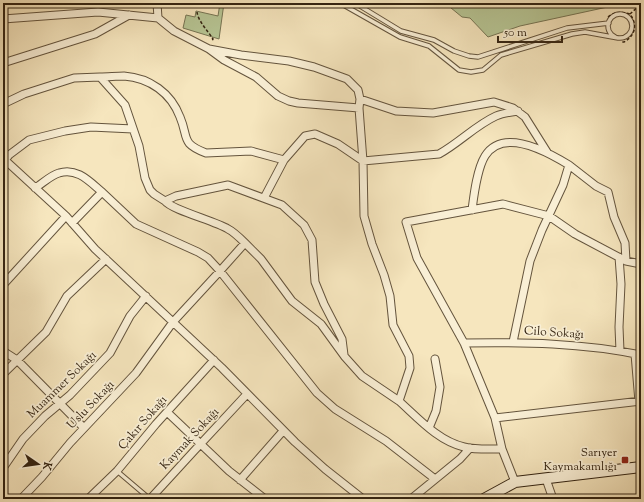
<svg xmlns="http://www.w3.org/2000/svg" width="644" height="502" font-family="'Sorts Mill Goudy',serif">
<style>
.green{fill:#b7c695;stroke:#767554}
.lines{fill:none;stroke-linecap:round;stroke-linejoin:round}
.service-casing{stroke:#64543d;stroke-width:5.5}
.minor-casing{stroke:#64543d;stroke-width:9}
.secondary-casing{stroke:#342412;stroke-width:12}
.path{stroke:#342412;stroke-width:1.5;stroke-dasharray:3 2;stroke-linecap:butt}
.service{stroke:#f9efd5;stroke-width:3.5}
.minor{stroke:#f9efd5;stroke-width:7}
.secondary{stroke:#f9efd5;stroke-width:10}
.poi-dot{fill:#8f2418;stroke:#f9efd5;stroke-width:1.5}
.labels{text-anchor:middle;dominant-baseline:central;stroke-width:3.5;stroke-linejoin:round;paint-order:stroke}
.street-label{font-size:12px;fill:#342412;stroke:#f9efd5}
.poi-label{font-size:12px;fill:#342412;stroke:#f9efd5;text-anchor:end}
</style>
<rect width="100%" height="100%" fill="#f6e6be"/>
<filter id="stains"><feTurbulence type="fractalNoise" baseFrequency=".005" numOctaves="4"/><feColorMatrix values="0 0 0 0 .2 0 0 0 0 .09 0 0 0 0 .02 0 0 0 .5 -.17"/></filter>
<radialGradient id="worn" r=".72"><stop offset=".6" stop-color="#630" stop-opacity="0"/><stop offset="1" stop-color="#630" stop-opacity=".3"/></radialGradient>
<!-- green -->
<path class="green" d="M220,3h4l-5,36 -36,-11 3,-13 9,2 1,-6 22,5z
M445,3h181l-106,23 -32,11 -18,-19 -8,-1z"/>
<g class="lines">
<defs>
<path id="service" d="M340,3l60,34 29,9 30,24 12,2 12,-2 18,-15 71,-21 13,-2 33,6
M355,3l46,28 33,9 20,11 15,5 9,1 89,-29 42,-5
M608 26a12 12 0 1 1 24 0a12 12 0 1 1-24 0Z
M117,471l33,28"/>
<path id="minor" d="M157,3l1,15
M3,19l95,-7 60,6 16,13 35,18 15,11 32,17 22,19 11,5 9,2 61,5
M209,49l32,6 48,6 25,6 33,12 11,11 2,9 -1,9 4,53 1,55 8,28 12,31 6,21 3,29 16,31 1,12 -11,33c19,17 39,40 65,46 12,3 26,2 38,2l-7,-31 146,-17
M3,63l92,-29 34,-19
M100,77c8,0 16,-1 24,-1 26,2 47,17 56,41 9,21 0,26 26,36l45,-2 33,9 21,-24 10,-2 23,10 25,17 76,-7c20,-11 37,-29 57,-38 7,-3 15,-4 22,-5
M360,99l36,12 37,2 61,-11 19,6 12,9 22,35
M3,104l21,-10 50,-16 26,-1 25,28 14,41 6,32 5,12 4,4 11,7
M5,160l61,56
M3,163l6,-8 20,-15 36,-9 26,-4 42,2
M569,165l27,21 12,6 6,25 11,26 1,18
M35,188c7,-4 16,-13 24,-15 18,-6 31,9 43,19
M264,198l20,-38
M472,210c2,-16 5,-41 13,-54 18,-29 63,-4 84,9l-6,20 -21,45 -12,31 -17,81
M72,223l30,-31 34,32 62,28 10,6 12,13 25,-28 16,16 31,42 29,23 24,33 17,19 37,25
M245,243c-5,-5 -11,-11 -17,-14 -13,-8 -56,-19 -63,-28l11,-5 52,-11 54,20 22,20 8,15 3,42 9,22 18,35 2,16
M619,257l2,27 -2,43 1,24
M3,285l63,-69 29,33 127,119 73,74 30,27 38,30
M464,343c60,-1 118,0 177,12
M3,351l14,9 67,68
M635,354l4,48
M3,374l43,-42 21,-36 39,-37
M167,412l62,59 36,28
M495,418l-31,-75 -47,-85 -11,-36 97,-18 46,12 26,18 51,27 15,3
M429,428l7,-17 4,-24 -5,-28
M502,449l13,33
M3,468l20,-29 22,-23 25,-21 40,-42 20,-37 16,-20
M546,479l7,20
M240,480l43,-49
M21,499l21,-22 28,-34 66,-70 37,-51 47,-51 97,122 18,16 51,32 49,38
M88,499l29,-28 39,-47 58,-64
M150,499l44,-48 53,-57
M411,499l49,-40 10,-11"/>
<path id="secondary" d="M484,499l31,-17 126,-15"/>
</defs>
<!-- service casing -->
<use href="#service" class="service-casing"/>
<!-- minor casing -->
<use href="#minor" class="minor-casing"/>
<!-- secondary casing -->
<use href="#secondary" class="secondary-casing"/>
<!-- path -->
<path class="path" d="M5,3l1,8
M638,3l3,4
M197,12c1,9 11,19 16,27l-1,2
M630,14l9,-8
M608,17c8,-6 13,-5 22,-3 8,11 5,22 -6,28h-2"/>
<!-- service -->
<use href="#service" class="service"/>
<!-- minor -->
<use href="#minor" class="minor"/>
<!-- secondary -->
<use href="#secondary" class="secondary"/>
</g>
<!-- markers -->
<rect class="poi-dot" x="621" y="456" width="8" height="8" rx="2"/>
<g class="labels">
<!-- street labels -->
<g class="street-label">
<text transform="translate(554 333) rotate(4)">Cilo Sokağı</text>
<text transform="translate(62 385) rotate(-44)">Muammer Sokağı</text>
<text transform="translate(91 405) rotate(-46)">Uslu Sokağı</text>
<text transform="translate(143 423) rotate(-49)">Çakır Sokağı</text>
<text transform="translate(190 439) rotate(-47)">Kaymak Sokağı</text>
</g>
<!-- poi labels -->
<g class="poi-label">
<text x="617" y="453">Sarıyer<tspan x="617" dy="14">Kaymakamlığı</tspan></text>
</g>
</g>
<!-- margin -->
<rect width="644" height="502" fill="none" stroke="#f6e6be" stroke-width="16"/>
<rect x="4" y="4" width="636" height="494" fill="none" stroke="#342412" stroke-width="2"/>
<rect x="8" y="8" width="628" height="486" fill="none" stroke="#342412"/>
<!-- north arrow -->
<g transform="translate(38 464) rotate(103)" stroke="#f9efd5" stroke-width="3" paint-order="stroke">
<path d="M0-3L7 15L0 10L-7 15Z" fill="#342412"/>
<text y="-6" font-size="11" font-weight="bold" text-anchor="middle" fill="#342412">K</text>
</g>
<!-- scale -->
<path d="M498 36v6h64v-6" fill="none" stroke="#342412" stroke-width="2"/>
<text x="504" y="36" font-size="12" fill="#342412" stroke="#f9efd5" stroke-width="3" paint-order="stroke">50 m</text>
<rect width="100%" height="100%" filter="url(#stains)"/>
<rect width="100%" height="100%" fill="url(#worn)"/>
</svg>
